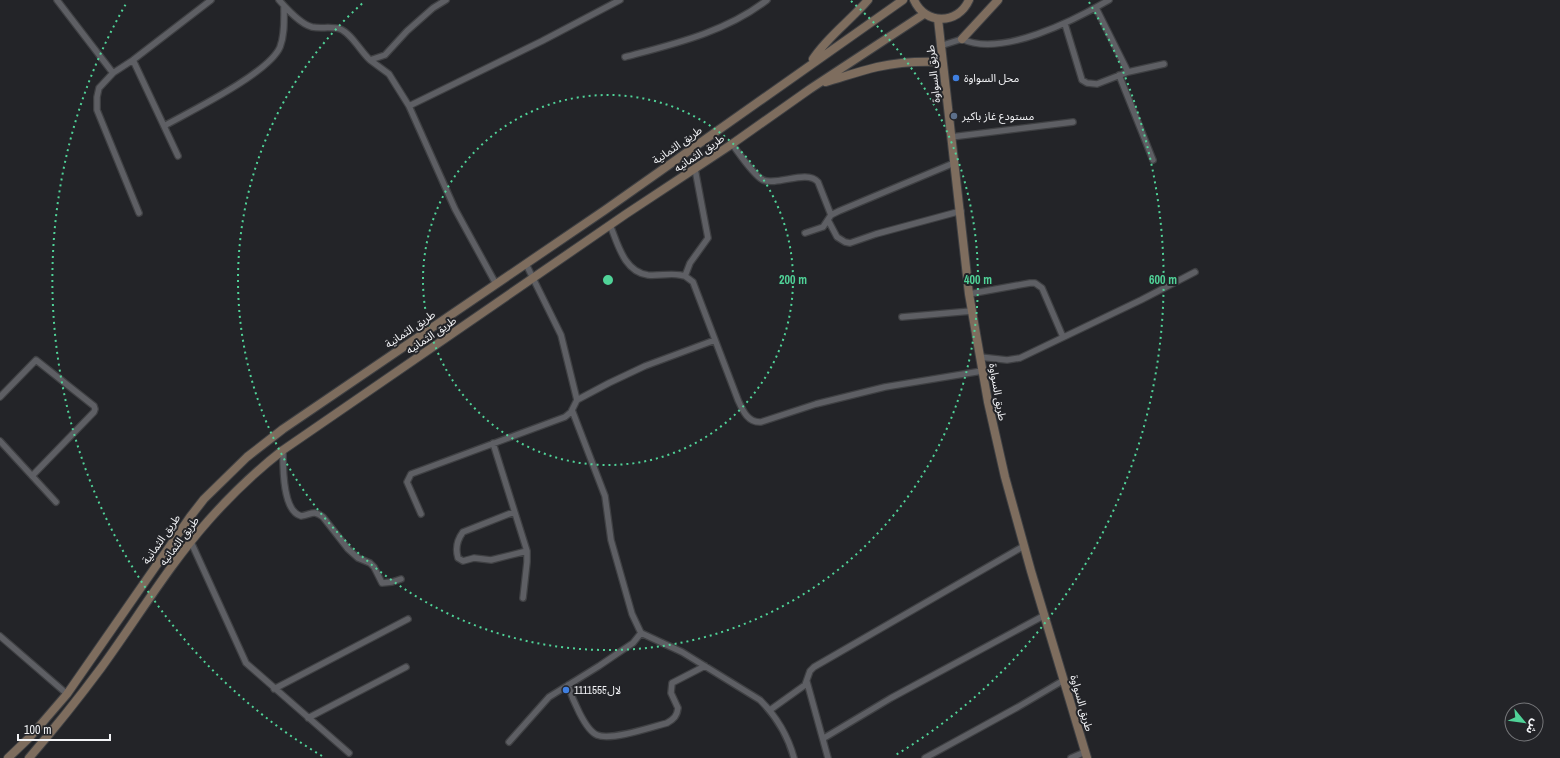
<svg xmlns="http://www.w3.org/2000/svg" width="1560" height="758" font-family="'Archivo Narrow','Noto Sans Arabic',sans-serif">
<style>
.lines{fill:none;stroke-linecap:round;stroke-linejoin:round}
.street-casing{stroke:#3f4043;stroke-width:8}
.secondary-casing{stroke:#3f4043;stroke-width:10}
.street{stroke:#5e5f64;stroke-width:5.5}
.secondary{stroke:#7e6d5e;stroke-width:8}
.ring{fill:none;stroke:#50d398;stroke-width:2;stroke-dasharray:2 4}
.shop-dot{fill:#3f7fe0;stroke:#232428;stroke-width:1.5}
.service-dot{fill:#5c6f8a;stroke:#232428;stroke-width:1.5}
.labels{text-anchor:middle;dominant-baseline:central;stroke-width:4;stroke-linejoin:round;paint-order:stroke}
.street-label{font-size:11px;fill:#f2f3f6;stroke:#232428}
.poi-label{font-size:11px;fill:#f2f3f6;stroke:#232428;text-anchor:start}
.centre{fill:#50d398;stroke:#232428;stroke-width:2}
.ring-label{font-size:12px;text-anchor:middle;font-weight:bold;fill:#50d398;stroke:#232428;stroke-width:4;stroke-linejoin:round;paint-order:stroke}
</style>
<rect width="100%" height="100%" fill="#232428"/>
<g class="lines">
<defs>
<path id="street" d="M57,0l56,73
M279,0c8,9 21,24 33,27 9,2 19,-1 28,2 11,4 21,23 30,31l15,-5 22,-24 26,-23 13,-8
M1096,8l32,64
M1065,24l17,56 5,3 10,1 31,-12 36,-8
M940,46l22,-7c39,19 113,-19 147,-39
M625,57c49,-13 101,-25 142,-57
M133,60l45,96
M370,60l19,14 20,32 46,103 41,75
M1119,75l34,85
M409,106l133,-65 78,-41
M164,126c27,-15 105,-53 116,-79 5,-13 4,-27 4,-40
M951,137l122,-15
M732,144c7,9 21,31 31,36 15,6 44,-11 55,2l13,33
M139,213l-42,-103v-13l2,-9 14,-15 20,-13 78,-60
M828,220l9,17 8,5 5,1 26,-9 85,-23
M610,225c8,19 14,47 38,50 11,1 22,-2 32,0l5,1 8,6 45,118c5,11 10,23 23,22l55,-18 69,-17 97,-16
M805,233l18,-6 8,-12 8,-4 115,-48
M526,264l35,71 16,65
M685,276l5,-13 18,-25 -13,-69
M969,294l61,-11h5l7,5 21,49
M902,317l70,-6
M980,357l27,3 13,-2 121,-58 54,-28
M0,397l36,-37 58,46 1,3 -1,3 -62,64
M572,410l33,86 6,44 21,74 9,19 41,19 78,48c16,16 28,36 34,58
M0,441l56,61
M493,443l34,108v11l-4,36
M283,450c0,15 -1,61 18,66 10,-1 12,-7 22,1l25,32 10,9 12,5 4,4 8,16 10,-1 9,-3
M514,512l-51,20c-6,8 -8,16 -5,26l5,3 11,-3 17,2 36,-9
M421,514l-14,-32 4,-8 154,-57 6,-5 6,-12 32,-17 36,-17 70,-26
M191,542l55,121 103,90
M0,636l67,58
M807,682l21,76
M568,685c4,13 17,45 29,50 14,6 55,-8 70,-12 7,-4 10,-7 11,-15l-7,-15 1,-10 33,-17
M274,689l134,-70
M770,710l35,-25 5,-14 4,-4 210,-121
M308,718l98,-51
M824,738l67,-40 154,-83
M509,742l40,-45 50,-31 25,-17 9,-6 8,-10
M925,758l93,-51 46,-27
M1071,758l14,-6"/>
<path id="secondary" d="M914,0c11,25 44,25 55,0
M938,19l31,275 19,108 17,75 26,94 56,187
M962,39l36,-39
M813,59c14,-22 38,-39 55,-59
M826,82c17,-5 34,-11 51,-15 22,-5 43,-6 65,-5
M8,758l22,-21 37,-43 123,-177 14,-18 43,-42 36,-28 322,-219 298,-210
M29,758c25,-29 49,-59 72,-90 35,-48 68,-103 107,-147 23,-26 48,-50 75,-71l343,-236 106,-70 78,-55 114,-75"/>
</defs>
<!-- street casing -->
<use href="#street" class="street-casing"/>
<!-- secondary casing -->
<use href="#secondary" class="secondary-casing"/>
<!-- street -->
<use href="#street" class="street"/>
<!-- secondary -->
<use href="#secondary" class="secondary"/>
</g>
<!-- distance rings -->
<g class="ring">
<circle cx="608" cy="280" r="185"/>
<path d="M851 1A370 370 0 1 1 365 1"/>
<path d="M322 756A555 555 0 0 1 127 2M1089 2A555 555 0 0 1 894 756"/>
</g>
<!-- markers -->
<g class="shop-dot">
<circle cx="956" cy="78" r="4"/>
<circle cx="566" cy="690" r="4"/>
</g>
<circle class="service-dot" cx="954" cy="116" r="4"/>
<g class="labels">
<!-- street labels -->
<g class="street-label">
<text transform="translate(933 74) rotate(-96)">طريق السواوة</text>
<text transform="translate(677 145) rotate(-35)">طريق الثمانية</text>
<text transform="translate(699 153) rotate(-34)">طريق الثمانيه</text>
<text transform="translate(410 329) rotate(-34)">طريق الثمانية</text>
<text transform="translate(431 335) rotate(-34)">طريق الثمانيه</text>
<text transform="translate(998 392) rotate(80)">طريق السواوة</text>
<text transform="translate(161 539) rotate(-55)">طريق الثمانية</text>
<text transform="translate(179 541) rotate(-53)">طريق الثمانيه</text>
<text transform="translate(1082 703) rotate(74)">طريق السواوة</text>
</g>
<!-- poi labels -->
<g class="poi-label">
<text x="964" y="78">محل السواوة</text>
<text x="962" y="116">مستودع غاز باكير</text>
<text x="574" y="690">1111555لال</text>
</g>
</g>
<circle cx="608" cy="280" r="6" class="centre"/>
<g class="ring-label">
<text x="793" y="284">200 m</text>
<text x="978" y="284">400 m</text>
<text x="1163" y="284">600 m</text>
</g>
<!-- north arrow -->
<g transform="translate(1524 722) rotate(119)"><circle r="19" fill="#232428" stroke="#76777a"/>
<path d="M0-3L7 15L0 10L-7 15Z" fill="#50d398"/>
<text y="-6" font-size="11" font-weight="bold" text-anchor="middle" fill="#f2f3f6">ش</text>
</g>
<!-- scale -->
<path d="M18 734v6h92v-6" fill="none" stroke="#f2f3f6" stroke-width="2"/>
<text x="24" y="734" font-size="12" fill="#f2f3f6" stroke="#232428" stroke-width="3" paint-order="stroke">100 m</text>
</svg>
